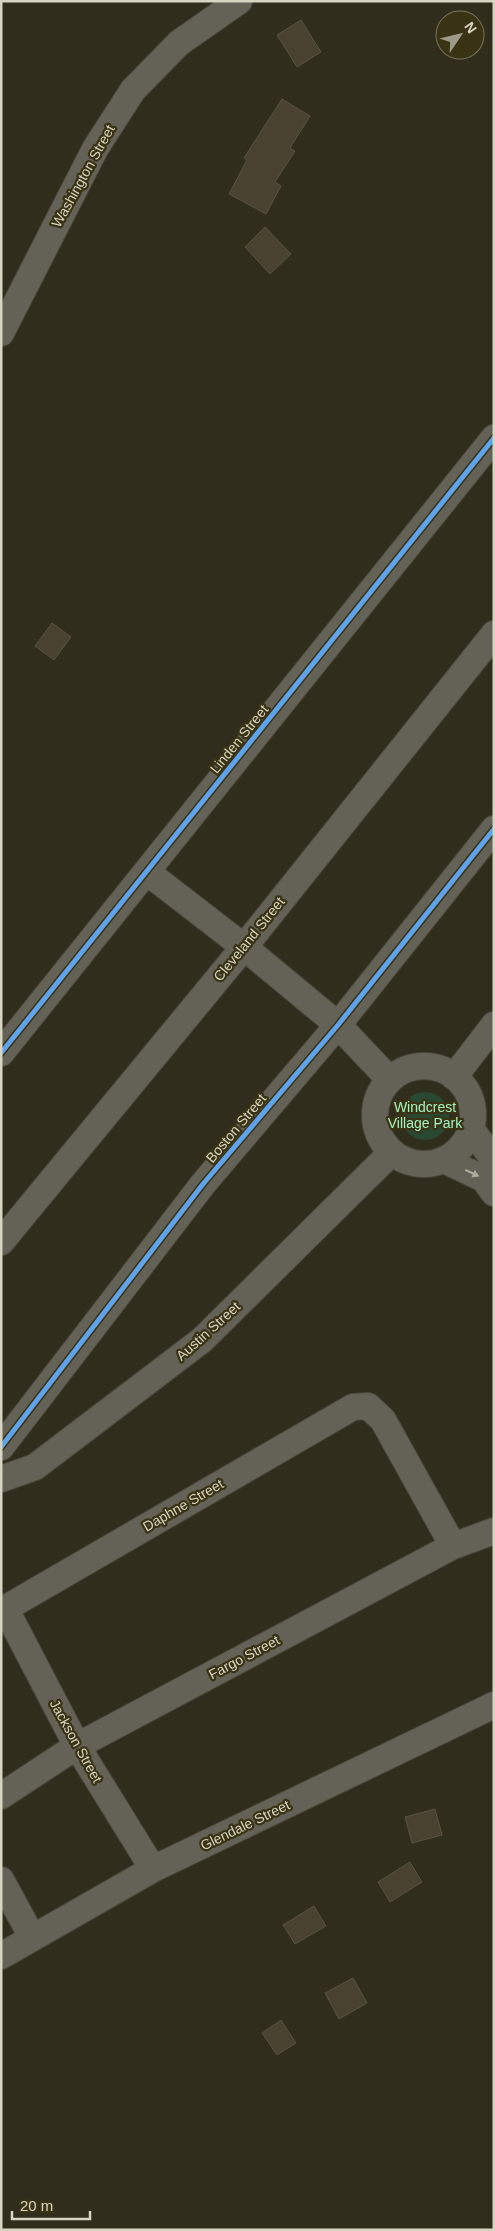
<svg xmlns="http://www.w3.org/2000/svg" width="495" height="2231" font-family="Arial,sans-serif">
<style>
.green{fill:#294832}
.building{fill:#4a4231;stroke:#585245}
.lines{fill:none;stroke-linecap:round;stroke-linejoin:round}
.minor-casing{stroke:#4a473a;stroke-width:28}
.minor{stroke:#646256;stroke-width:26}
.cycleway-casing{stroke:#393314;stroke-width:8}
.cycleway{stroke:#60a3ed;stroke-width:5}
.oneway{fill:#afac9c}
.labels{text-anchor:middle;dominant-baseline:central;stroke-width:4.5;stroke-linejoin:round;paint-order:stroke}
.street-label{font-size:14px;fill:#d7d4c2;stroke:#393314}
.park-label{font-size:14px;fill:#a3f2c0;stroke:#393314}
</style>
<rect width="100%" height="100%" fill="#312d1c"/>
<!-- green -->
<path class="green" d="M401 1116a24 24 0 1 1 48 0a24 24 0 1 1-48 0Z"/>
<!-- building -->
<path class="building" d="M301,20l20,32 -24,15 -20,-32z
M282,99l28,17 -20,32 5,3 -20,31 6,4 -15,28 -37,-20 18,-34 -3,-2z
M265,227l26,27 -21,20 -25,-27z
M52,623l19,14 -17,23 -19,-14z
M435,1809l7,26 -30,8 -7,-26z
M410,1862l12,20 -32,20 -12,-20z
M314,1906l12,20 -31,18 -12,-19z
M353,1978l14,25 -28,16 -14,-26z
M281,2020l15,23 -19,12 -15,-22z"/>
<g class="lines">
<defs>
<path id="minor" d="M1,333l94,-184 38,-59 46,-47 60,-42
M147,872l97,75 94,78 52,55
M1,1053l493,-615
M375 1115a49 49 0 1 1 98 0a49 49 0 1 1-98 0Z
M454,1077l40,-52
M471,1129l23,31
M444,1160l40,19 10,14
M1,1242l243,-295 250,-313
M1,1447l202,-263 135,-159 156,-196
M1,1479l34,-12 167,-127 190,-188
M5,1608l72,138 76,123
M1,1611l352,-204 15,-1 15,14 70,126
M1,1796l76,-50 376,-200 41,-15
M1,1880l31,57
M1,1956l152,-87 341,-164"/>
</defs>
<!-- minor casing -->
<use href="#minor" class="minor-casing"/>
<!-- minor -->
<use href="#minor" class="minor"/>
<defs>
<path id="cycleway" d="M1,1053l493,-615
M1,1447l202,-263 135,-159 156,-196"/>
</defs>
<!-- cycleway casing -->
<use href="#cycleway" class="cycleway-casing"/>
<!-- cycleway -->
<use href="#cycleway" class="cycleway"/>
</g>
<!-- one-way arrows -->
<defs><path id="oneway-solid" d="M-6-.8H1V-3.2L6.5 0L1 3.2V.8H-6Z" transform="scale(1.25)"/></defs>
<use class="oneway" href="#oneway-solid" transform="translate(472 1173) rotate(25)"/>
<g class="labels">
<!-- street labels -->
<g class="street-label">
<text transform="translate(83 176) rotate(-61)">Washington Street</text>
<text transform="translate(239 739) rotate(-51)">Linden Street</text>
<text transform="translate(249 939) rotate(-51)">Cleveland Street</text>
<text transform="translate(236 1128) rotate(-50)">Boston Street</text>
<text transform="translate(208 1331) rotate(-42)">Austin Street</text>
<text transform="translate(183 1505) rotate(-30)">Daphne Street</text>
<text transform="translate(244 1657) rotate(-28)">Fargo Street</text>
<text transform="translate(76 1741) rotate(61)">Jackson Street</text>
<text transform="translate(245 1825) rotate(-26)">Glendale Street</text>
</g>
<!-- park labels -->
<g class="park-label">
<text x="425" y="1107">Windcrest<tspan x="425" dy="16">Village Park</tspan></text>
</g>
</g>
<!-- border -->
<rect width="495" height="2231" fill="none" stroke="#d7d4c2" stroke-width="5"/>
<!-- north arrow -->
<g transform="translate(460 35) rotate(55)"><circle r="24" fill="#393314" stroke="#78735a"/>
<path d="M0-4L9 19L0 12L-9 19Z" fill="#9d9a88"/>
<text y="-8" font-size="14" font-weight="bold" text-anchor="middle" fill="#d7d4c2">N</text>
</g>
<!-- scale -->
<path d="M12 2211v8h78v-8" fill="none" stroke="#d7d4c2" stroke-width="2.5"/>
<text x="20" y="2211" font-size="15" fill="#d7d4c2" stroke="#393314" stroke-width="4" paint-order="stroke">20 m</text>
</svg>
